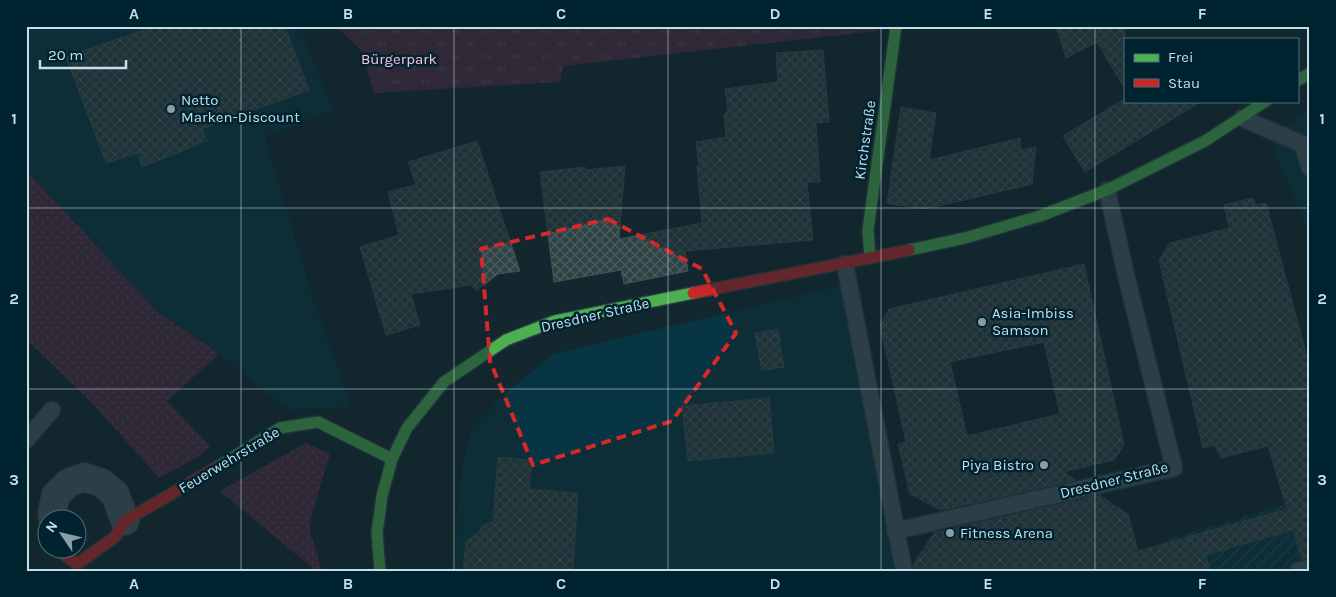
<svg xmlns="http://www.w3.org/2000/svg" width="1336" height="597" font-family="Karla,sans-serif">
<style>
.built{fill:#083544}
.industrial{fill:url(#industrial-furrows)}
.grass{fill:url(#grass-dots)}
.park{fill:url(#park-tufts)}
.building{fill:url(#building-cross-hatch);stroke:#405354;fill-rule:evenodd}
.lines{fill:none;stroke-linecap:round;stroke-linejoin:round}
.lane-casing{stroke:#324148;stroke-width:19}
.street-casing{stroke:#324148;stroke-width:30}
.fast-casing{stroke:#324148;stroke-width:14}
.jam-casing{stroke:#324148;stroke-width:14}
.lane{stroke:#4c5e65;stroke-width:16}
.street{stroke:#4c5e65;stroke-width:28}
.fast{stroke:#4caf50;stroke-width:11}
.jam{stroke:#c62828;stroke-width:11}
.marked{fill:none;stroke:#d62828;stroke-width:4;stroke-dasharray:10 6;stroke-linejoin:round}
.grid{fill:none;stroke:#c6deea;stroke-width:1;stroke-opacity:0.55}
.poi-dot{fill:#879ea8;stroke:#002330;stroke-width:2}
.labels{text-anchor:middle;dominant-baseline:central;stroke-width:5;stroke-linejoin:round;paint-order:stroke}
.park-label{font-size:15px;fill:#fcc1df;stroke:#002330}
.poi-label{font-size:15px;fill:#c6deea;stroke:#002330;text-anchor:start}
.street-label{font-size:15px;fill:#c6deea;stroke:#002330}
.neatline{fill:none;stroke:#c6deea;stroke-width:2}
.grid-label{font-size:16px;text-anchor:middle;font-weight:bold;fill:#c6deea}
</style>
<defs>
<pattern id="industrial-furrows" width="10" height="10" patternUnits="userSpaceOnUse" patternTransform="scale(1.25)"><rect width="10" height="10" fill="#083544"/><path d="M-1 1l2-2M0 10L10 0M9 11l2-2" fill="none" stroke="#2a525f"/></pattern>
<pattern id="grass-dots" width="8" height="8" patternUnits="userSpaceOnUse" patternTransform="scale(1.25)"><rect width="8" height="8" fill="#532d44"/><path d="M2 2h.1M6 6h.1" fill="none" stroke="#6a4b5f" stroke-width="1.8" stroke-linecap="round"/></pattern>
<pattern id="park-tufts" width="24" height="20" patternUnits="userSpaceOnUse" patternTransform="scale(1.25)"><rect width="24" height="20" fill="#532d44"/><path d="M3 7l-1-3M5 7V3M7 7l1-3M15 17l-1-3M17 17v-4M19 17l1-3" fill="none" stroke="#6a4b5f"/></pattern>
<pattern id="building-cross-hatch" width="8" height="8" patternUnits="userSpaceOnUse" patternTransform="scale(1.25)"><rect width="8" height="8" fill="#2f4244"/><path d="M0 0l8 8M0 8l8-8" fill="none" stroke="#4c5d5f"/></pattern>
</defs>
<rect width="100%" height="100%" fill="#12272e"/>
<!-- built -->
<path class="built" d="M26,26h273l34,84 -68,27 49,165 38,105 -64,3 -69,-56 -63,-44 -130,-140z
M1310,110v131l-12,-34 -29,-69z
M858,277l53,294h-456l2,-57 6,-51 8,-33 29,-32 53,-44 270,-64z"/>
<!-- industrial -->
<path class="industrial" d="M1310,497v74h-134l-8,-32z"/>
<!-- grass -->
<path class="grass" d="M26,170l130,140 63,44 -52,47 43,45 -12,11 -39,21 -66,-74 -67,-65z
M306,443l24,11 -19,62 -1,15 12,40h-6l-96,-80z"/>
<!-- park -->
<path class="park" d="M335,26h541v5l-313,35 -3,16 -186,11 -13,-43z"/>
<!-- building -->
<path class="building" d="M154,26h131l24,64 -107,39 5,12 -65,26 -4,-14 -32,10 -40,-106z
M1056,26h73l-4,3v60l-28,-47 -31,16z
M823,50l6,72 -13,1 4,59h-13l6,58 -128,11 3,20 -64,13 -3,-14 -67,12 -14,-110 45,-5v3l40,-4 -6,73 83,-16 -5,-57h2l-3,-24 30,-5 -2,-22 4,-5 -3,-21 53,-7 -2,-29z
M1121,101h81l-117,71 -22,-36z
M901,107l35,6 -7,47 91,-22 1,12 15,-3 -4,37 -107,25 -38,-6z
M477,141l43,130 -22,3 -22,17 -5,-6 -60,9 9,31 -34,10 -26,-88 39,-12 -11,-43 28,-7 -8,-23z
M1253,198l3,7 10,-2 44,165v190l-8,2 -9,-30 -87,25 4,16h-296l-1,-6 21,-32 165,-38 29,19 10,37 149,-42 -19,-63 -47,12 -6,-13 -12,3 -44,-188 11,-17 59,-15 -5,-23z
M1084,264l40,181 -10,15 -50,12 12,8 -135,30 -31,-16 -12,-50 8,-2 -26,-117 9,-16zM1044,342l16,72 -93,22 -17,-74z
M778,329l6,38 -22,4 -7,-38z
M769,398l5,55 -86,8 -6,-55z
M498,457l34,3 -3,29 49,4 -5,78h-110l3,-29 13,-10 3,-6 11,-5z"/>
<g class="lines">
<defs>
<path id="lane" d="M1242,118l60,26 8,24
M845,264l59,307
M26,440l26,-30
M895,531l279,-63 -48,-193 -19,-85
M1298,571l12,-3"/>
<path id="street" d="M53,520l-1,-8 4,-17 12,-12 16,-6 18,6 13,11 10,27"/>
<path id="fast" d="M1297,81l13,-8
M909,250l56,-12 75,-22 67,-26 98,-49 61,-40
M870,258l-2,-28 28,-204
M217,467l63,-39 38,-6 74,37
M380,571l-3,-38 5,-37 10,-37 15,-31 37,-46 62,-42 49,-19 138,-28"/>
<path id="jam" d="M693,293l216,-43
M58,550l19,14 38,-27 10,-16 92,-54"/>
</defs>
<!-- lane casing -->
<use href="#lane" class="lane-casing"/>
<!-- street casing -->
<use href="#street" class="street-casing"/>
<!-- fast casing -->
<use href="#fast" class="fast-casing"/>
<!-- jam casing -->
<use href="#jam" class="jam-casing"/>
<!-- lane -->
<use href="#lane" class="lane"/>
<!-- street -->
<use href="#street" class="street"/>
<!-- fast -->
<use href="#fast" class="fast"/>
<!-- jam -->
<use href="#jam" class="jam"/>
</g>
<!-- marked area -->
<path d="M0 0H1336V597H0ZM608,219l94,50 34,64 -64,88 -139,44 -43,-104 -9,-112z" fill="#12272e" fill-opacity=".55" fill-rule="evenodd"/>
<path class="marked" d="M608,219l94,50 34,64 -64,88 -139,44 -43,-104 -9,-112z"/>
<!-- grid -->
<path class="grid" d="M241,26v545M454,26v545M668,26v545M881,26v545M1095,26v545M26,208h1284M26,389h1284"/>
<!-- markers -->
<g class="poi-dot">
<circle cx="171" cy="109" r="5"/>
<circle cx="982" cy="322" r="5"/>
<circle cx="1044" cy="465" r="5"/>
<circle cx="950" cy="533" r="5"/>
</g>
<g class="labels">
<!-- park labels -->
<g class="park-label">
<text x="399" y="59">Bürgerpark</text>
</g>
<!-- poi labels -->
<g class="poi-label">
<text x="181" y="100">Netto<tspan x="181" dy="17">Marken-Discount</tspan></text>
<text x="992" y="313">Asia-Imbiss<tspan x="992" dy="17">Samson</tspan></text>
<text x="1034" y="465" text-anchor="end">Piya Bistro</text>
<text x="960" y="533">Fitness Arena</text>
</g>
<!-- street labels -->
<g class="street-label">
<text transform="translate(865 140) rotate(-82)">Kirchstraße</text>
<text transform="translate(595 315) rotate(-13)">Dresdner Straße</text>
<text transform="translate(229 460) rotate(-31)">Feuerwehrstraße</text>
<text transform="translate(1114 480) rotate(-14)">Dresdner Straße</text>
</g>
</g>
<!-- border -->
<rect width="1336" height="597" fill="none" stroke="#002330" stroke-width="55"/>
<!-- legend -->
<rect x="1124" y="38" width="175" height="65" fill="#002330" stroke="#4f6e7a"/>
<rect x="1134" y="54" width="25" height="8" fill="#4caf50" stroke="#4f6e7a"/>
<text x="1168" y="62" font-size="15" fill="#c6deea">Frei</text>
<rect x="1134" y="79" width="25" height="8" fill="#c62828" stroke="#4f6e7a"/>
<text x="1168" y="88" font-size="15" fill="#c6deea">Stau</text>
<!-- north arrow -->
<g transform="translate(62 534) rotate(305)"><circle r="24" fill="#002330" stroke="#4f6e7a"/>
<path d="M0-4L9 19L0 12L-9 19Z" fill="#879ea8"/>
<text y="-8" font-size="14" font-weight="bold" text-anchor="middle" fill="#c6deea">N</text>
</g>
<!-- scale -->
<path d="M40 60v8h86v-8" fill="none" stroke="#c6deea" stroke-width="2.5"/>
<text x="48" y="60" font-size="15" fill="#c6deea" stroke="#002330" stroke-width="4" paint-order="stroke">20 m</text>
<rect x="28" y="28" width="1280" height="542" class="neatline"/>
<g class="grid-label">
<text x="134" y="19">A</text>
<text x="348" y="19">B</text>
<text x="561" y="19">C</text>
<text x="775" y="19">D</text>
<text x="988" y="19">E</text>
<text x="1202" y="19">F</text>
<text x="14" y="124">1</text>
<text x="1322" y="124">1</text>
<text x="14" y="304">2</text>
<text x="1322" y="304">2</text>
<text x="14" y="485">3</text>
<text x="1322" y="485">3</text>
<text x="134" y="589">A</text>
<text x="348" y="589">B</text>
<text x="561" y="589">C</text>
<text x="775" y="589">D</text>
<text x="988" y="589">E</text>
<text x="1202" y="589">F</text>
</g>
</svg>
